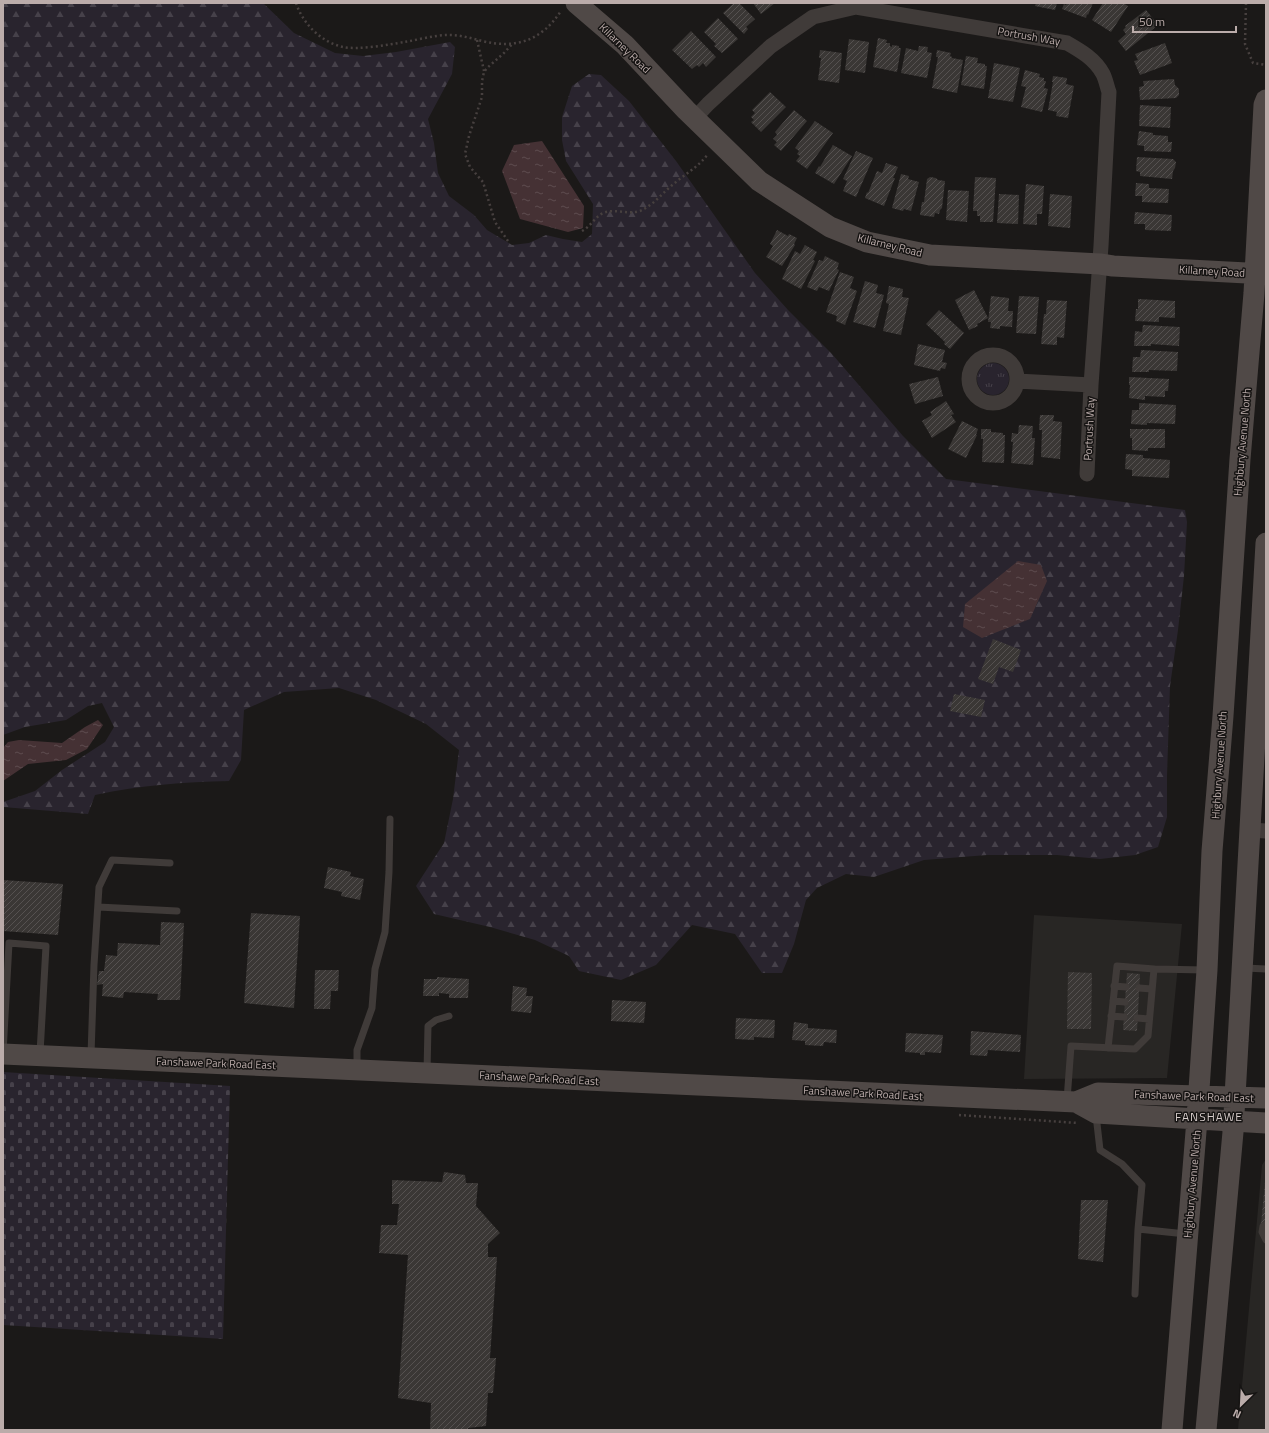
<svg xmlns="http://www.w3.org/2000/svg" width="1269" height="1433" font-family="'Titillium Web',sans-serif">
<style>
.built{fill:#282624}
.grass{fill:url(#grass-tufts)}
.forest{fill:url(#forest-firs)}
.cemetery{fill:url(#cemetery-stones)}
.water{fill:url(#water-ripples)}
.building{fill:url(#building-hatch)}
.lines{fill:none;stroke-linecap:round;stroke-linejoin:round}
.path{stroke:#47403f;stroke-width:2.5;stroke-dasharray:2 3;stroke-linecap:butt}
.lane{stroke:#403b39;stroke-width:7}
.street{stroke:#403b39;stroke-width:15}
.secondary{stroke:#504947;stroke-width:21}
.labels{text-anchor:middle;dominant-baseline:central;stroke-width:3;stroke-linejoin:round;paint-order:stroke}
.street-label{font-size:11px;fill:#bbacaa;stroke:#161413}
.neighbourhood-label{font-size:12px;letter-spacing:1px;fill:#d7cdcb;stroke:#161413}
</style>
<defs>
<pattern id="grass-tufts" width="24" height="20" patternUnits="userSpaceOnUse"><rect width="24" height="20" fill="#29242e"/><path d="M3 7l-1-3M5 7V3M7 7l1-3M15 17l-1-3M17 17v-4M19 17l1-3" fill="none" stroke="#46414a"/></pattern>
<pattern id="forest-firs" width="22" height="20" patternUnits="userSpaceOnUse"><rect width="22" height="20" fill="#29242e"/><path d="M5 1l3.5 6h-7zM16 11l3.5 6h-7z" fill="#46414a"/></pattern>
<pattern id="cemetery-stones" width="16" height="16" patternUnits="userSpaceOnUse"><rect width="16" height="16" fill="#29242e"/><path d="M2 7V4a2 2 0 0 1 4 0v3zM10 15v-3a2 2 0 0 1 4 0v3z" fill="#46414a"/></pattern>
<pattern id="water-ripples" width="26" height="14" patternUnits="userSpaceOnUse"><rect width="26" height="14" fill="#453134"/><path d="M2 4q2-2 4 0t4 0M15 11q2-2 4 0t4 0" fill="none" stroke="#5e4c4f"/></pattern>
<pattern id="building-hatch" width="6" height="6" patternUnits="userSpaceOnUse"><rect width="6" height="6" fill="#3a3735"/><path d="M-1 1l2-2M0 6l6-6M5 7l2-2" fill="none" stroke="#555150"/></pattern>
</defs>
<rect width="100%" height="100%" fill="#1b1918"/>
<!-- built -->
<path class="built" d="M1034,915l148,9 -15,154 -143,1z
M1266,1159v271h-28l24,-265z"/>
<!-- grass -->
<path class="grass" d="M977 379a16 16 0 1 1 32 0a16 16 0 1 1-32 0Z"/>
<!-- forest -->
<path class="forest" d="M3,3h260l31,30 41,20 28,3 33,-4 54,-10 5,5 -3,27 -24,45 6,24 4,30 11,23 25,19 13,15 25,15 17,-2 17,-8 17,4 19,3 10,-8 1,-30 -27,-43 -4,-21v-23l10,-31 17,-12 12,1 28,26 47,60 79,112 33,37 44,44 71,82 43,43 239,31 2,12 -3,54 -6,54 -8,56 -3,90v41l-9,30 -23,8 -35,4 -43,-4h-70l-63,5 -50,17 -28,-3 -29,14 -11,12 -12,44 -12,29h-20l-27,-39 -43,-9 -36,40 -35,15 -42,-9 -10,-15 -34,-16 -45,-13 -56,-13 -18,-28 28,-43 9,-44 6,-49 -33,-26 -50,-24 -37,-12 -55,4 -40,18 -3,50 -12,21c-46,1 -88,4 -134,14l-7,19 -85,-7v-5l32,-11 27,-21 43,-28 9,-15 -12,-24 -14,3 -22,14 -41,7 -22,8z"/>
<!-- cemetery -->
<path class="cemetery" d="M3,1072l227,14 -7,253 -220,-14z"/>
<!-- water -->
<path class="water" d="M542,141l42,65 -1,22 -15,4 -48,-13 -18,-48 12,-26z
M1018,561l23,4 6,16 -17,38 -48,19 -19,-11 2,-23z
M98,720l5,5 -16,24 -21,11 -38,4 -25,17v-33l5,-6 11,-2 43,3 23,-16z"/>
<!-- building -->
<path class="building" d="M734,3h5l16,16 -9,8 2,2 -4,5 -21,-21z
M753,3h22l-14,11z
M1036,3h21l-2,7 -20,-4z
M1067,3h26l-5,12 -1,-1 -1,4 -24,-9 2,-5 2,1z
M1103,3h20l5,3 -17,26 -19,-12z
M1146,10l12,15 -32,26 -8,-10 8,-7 -3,-4 3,-3 -1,-1z
M718,18l20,21 -16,14 -8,-7 2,-2 -12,-12z
M691,31l25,26 -10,10 -3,-4 -4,4 -2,-2 -5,4 -20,-19z
M878,38l9,2 -1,3h4v3l2,1v-2l7,1v2h2l-4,24 -24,-5z
M849,39l20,3 -4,31 -20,-3z
M1165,43l7,20 -32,12 -6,-14 4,-1 -3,-6z
M919,46l9,1 -1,5 5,1 -5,25 -26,-5 5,-25 12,3z
M820,50l22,3 -3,30 -21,-3 3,-22h-2z
M937,50l14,3 -1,3 2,1v1l11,2 -6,33 -25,-5 6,-31h-2z
M966,56l12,2 -1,5 8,1v2h2l-3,23 -23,-4z
M994,63l26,5 -7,34 -25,-4z
M1025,70l15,4 -1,3 5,1v3h2l-2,7 4,1 -6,23 -21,-5 5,-20 -5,-1z
M1053,76l14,2 -1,6 8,2 -6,32 -12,-2 1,-4 -9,-2 5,-28h-1z
M1174,79l1,6 4,4v6l-3,3 -36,2 -1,-13 5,-1 -1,-5z
M770,92l16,15 -25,25 -10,-10 3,-2 -3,-3 4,-4 -3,-3z
M1140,105l31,2 -1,21 -31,-2z
M794,110l13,11 -26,30 -7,-6 3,-3 -4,-3 4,-4 -2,-3z
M815,121l18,12 -26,36 -11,-8 4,-5 -3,-2 2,-3 -4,-3z
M1139,131l14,2v2l15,1v6h4l-1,10 -27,-1v-5l-7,-1z
M833,145l19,11 -18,28 -19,-11 4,-7 1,1z
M856,151l17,7 -17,39 -13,-6 4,-10 -4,-2z
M1137,157l36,2 3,3 -1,6 -2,3 -1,8 -32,-3v-4l-4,-1z
M886,163l12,4 -5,11h2l-11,28 -19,-8 2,-6 1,1 9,-22 5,2z
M901,174l8,2 -1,3 11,3 -8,29 -7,-2 -1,2 -11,-3z
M930,177l6,1 2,2 7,1 -3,27 -2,2 -1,4 -4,-1 -1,4 -14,-2 2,-13h2l3,-23z
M975,177l21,1 -3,44h-13v-6h-3v-5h-4z
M1136,183l13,1v4l20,1 -1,14 -26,-1v-6h-7z
M1026,184l18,2 -2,28h-5v11l-14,-1z
M948,190l21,1 -2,31 -21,-2z
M999,194l20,1 -1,29 -21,-1z
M1050,194l22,2 -2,32 -22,-2z
M1135,212l37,3 -1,16 -26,-1v-6h-11z
M777,230l11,6 1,-2 8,4 -3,6 1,1 -13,21 -16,-9 7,-11 -3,-2z
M805,245l12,7 -4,8 2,1 -14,28 -19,-10 13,-28 5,3z
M825,256l14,7 -2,6 2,1 -10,21 -10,-4 -2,4 -10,-4 12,-27 4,1z
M840,272l14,5 -4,11 7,3 -12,34 -9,-4 1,-5 -11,-4z
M865,281l13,4 -2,8 8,2 -9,33 -22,-6z
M889,286l14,3 -1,8 7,1 -8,37 -18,-4 6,-27 -3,-1z
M974,290l14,28 -11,6 1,2 -9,4 -14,-30z
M991,296l18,2 -1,13h5l-1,16 -12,-1v3l-10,-1 1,-6h-3z
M1019,296l20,1 -3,37 -20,-1z
M1138,299l37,2v17l-16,-1v5l-24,-1 1,-12h2z
M1047,300l20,1 -3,37 -7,-1v8l-16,-1 3,-30h2z
M939,310l25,23 -14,16 -6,-5 1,-2 -19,-18z
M1143,325l37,2 -1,19 -28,-2v2h-17l1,-15 7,1z
M918,344l27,6 -3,12 5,1 -2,6 -4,-1 -1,3 -26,-6z
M1141,350l37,2 -1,19 -28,-1v2h-17l1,-15h7z
M938,377l5,19 -28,8 -6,-20z
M1129,377l40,2 -1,12h-3v6l-20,-1v4l-16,-2 1,-13h-1z
M946,401l8,13 -3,1 5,7 -24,16 -10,-17 10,-6 -2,-3z
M1139,403l37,2 -1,19 -28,-1v2l-16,-1 1,-14h7z
M1040,415h14l-1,6 9,1 -2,37 -19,-2 1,-27h-3z
M962,421l16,8 -2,6h1l-11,23 -18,-9z
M1019,425l14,1 -1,12h3l-2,27 -22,-2 2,-21h-2l1,-9 6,1z
M981,429h10v3l12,1v2h2l-1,28 -22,-1 1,-23h-2z
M1130,429h35v19h-17v3l-16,-1v-12h-2z
M1126,454l17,1v3l27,2 -1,18 -37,-2v-6l-7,-1z
M993,639l28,11 -8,22 -14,-5 -6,17 -15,-5z
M954,694l31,6 -4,17 -31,-6z
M328,867l23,5 -1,4 14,3 -4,21 -19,-4 1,-4 -18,-4z
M3,880l60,4 -5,51 -55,-4z
M251,913l49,3 -6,92 -50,-5z
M161,922l23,1 -4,77h-23l1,-6 -34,-2 -1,6 -21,-2 1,-12 -6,1 2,-14h5l2,-16 11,1 1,-13 42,2z
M315,970h24l-1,21h-7l-1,18h-16z
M1068,972l24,1 -1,56h-24z
M1127,973l13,1 -3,57 -14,-1z
M437,977l32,2 -1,19h-19v-4l-10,-1v3h-16l1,-17h13z
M513,986l14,2 -1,8h7l-2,17 -20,-2z
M612,1000l34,2 -2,21 -33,-2z
M736,1018l39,2 -1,18 -20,-1v3l-19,-1z
M794,1022l14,2v4l29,2 -1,13 -12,-1 -1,4 -18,-1v-4l-13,-1z
M971,1031l50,4 -1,17 -32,-2 -1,6 -17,-1z
M906,1033l37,2 -2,18 -16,-1v3h-5v-2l-15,-1z
M444,1172l21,3 1,8h12l-2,23 24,27 -12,11v13h9l-7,101h6l-3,35h-5l-2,33 -18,2v2h-38l1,-27 -33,-5 10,-143 -29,-2 2,-28h16l2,-21h-7v-24l50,2z
M1265,1182l1,1v39l-5,3z
M1081,1200h27l-5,62 -25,-3z"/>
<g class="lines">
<!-- path -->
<path class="path" d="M296,3c7,21 25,39 47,44 15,3 45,-2 61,-5 14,-2 30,-7 45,-7 11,0 22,3 33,6 34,8 59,0 79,-30
M1246,3l-1,41 8,19 13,2
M477,40l7,31
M582,231c9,-5 13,-14 21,-18 12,-5 25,2 37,-2 14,-6 24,-20 36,-29 11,-9 23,-16 32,-28
M508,241l-13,-19 -12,-40 -13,-15 -5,-13 4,-18 13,-39v-16l2,-9 3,-4 17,-15 9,-10
M959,1115l119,8"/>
<!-- lane -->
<path class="lane" d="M98,907l79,4
M1245,968l21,1
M1114,986l12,1
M1139,988l13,1
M1113,1001l12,1
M1111,1016l13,1
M1137,1018l12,1
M1108,1048l9,-82 37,3
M3,1053l6,-110 37,3 -6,107
M91,1055l3,-90 5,-78 13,-27 58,3
M357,1069v-19l15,-42 3,-39 10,-37 4,-60 1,-53
M427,1072l1,-46 8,-6 13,-4
M1067,1100l4,-54 64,3 13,-13 6,-67 51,1
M1096,1115l4,35 22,14 20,21 -4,44 -3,65
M1266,1225l-3,1 -1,6 4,8
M1138,1229l48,5"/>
<!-- street -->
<path class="street" d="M695,118l13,-14 63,-58 42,-29 43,-10 211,36c14,8 28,16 36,31 3,6 4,13 6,18l-8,154 -10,139 -4,89
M969 379a24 24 0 1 1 48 0a24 24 0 1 1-48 0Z
M1017,381l74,4
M1250,830l16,1"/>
<!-- secondary -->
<path class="secondary" d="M576,3l49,42 61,65 73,71 71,46 37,15 63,13 170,9 13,2 153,8
M3,1054l1073,48 20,11 170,10
M1076,1102l22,-9 168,5
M1172,1430l25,-311 10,-149 5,-119 11,-135 17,-257 14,-166 10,-188 2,-5
M1206,1430l27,-298 33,-589"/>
</g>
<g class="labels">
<!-- street labels -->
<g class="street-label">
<text transform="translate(1029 36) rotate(10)">Portrush Way</text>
<text transform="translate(625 48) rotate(44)">Killarney Road</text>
<text transform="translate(890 245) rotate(14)">Killarney Road</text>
<text transform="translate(1212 271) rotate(3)">Killarney Road</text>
<text transform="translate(1089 429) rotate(-87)">Portrush Way</text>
<text transform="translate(1242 442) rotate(-85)">Highbury Avenue North</text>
<text transform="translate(1219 765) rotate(-86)">Highbury Avenue North</text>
<text transform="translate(216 1063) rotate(2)">Fanshawe Park Road East</text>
<text transform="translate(539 1078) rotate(3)">Fanshawe Park Road East</text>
<text transform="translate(863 1093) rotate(3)">Fanshawe Park Road East</text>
<text transform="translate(1194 1096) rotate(2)">Fanshawe Park Road East</text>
<text transform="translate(1192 1184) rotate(-85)">Highbury Avenue North</text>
</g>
<!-- neighbourhood labels -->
<g class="neighbourhood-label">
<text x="1209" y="1116">FANSHAWE</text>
</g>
</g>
<!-- border -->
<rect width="1269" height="1433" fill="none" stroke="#bbacaa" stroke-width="8"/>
<!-- north arrow -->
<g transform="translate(1241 1405) rotate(204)" stroke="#161413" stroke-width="3" paint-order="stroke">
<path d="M0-3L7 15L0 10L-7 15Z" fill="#bbacaa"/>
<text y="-6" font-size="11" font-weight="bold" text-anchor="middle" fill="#bbacaa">N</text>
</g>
<!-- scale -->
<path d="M1133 26v6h103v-6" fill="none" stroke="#bbacaa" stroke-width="2"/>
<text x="1139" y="26" font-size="12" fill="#bbacaa" stroke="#161413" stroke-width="3" paint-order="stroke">50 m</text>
</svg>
